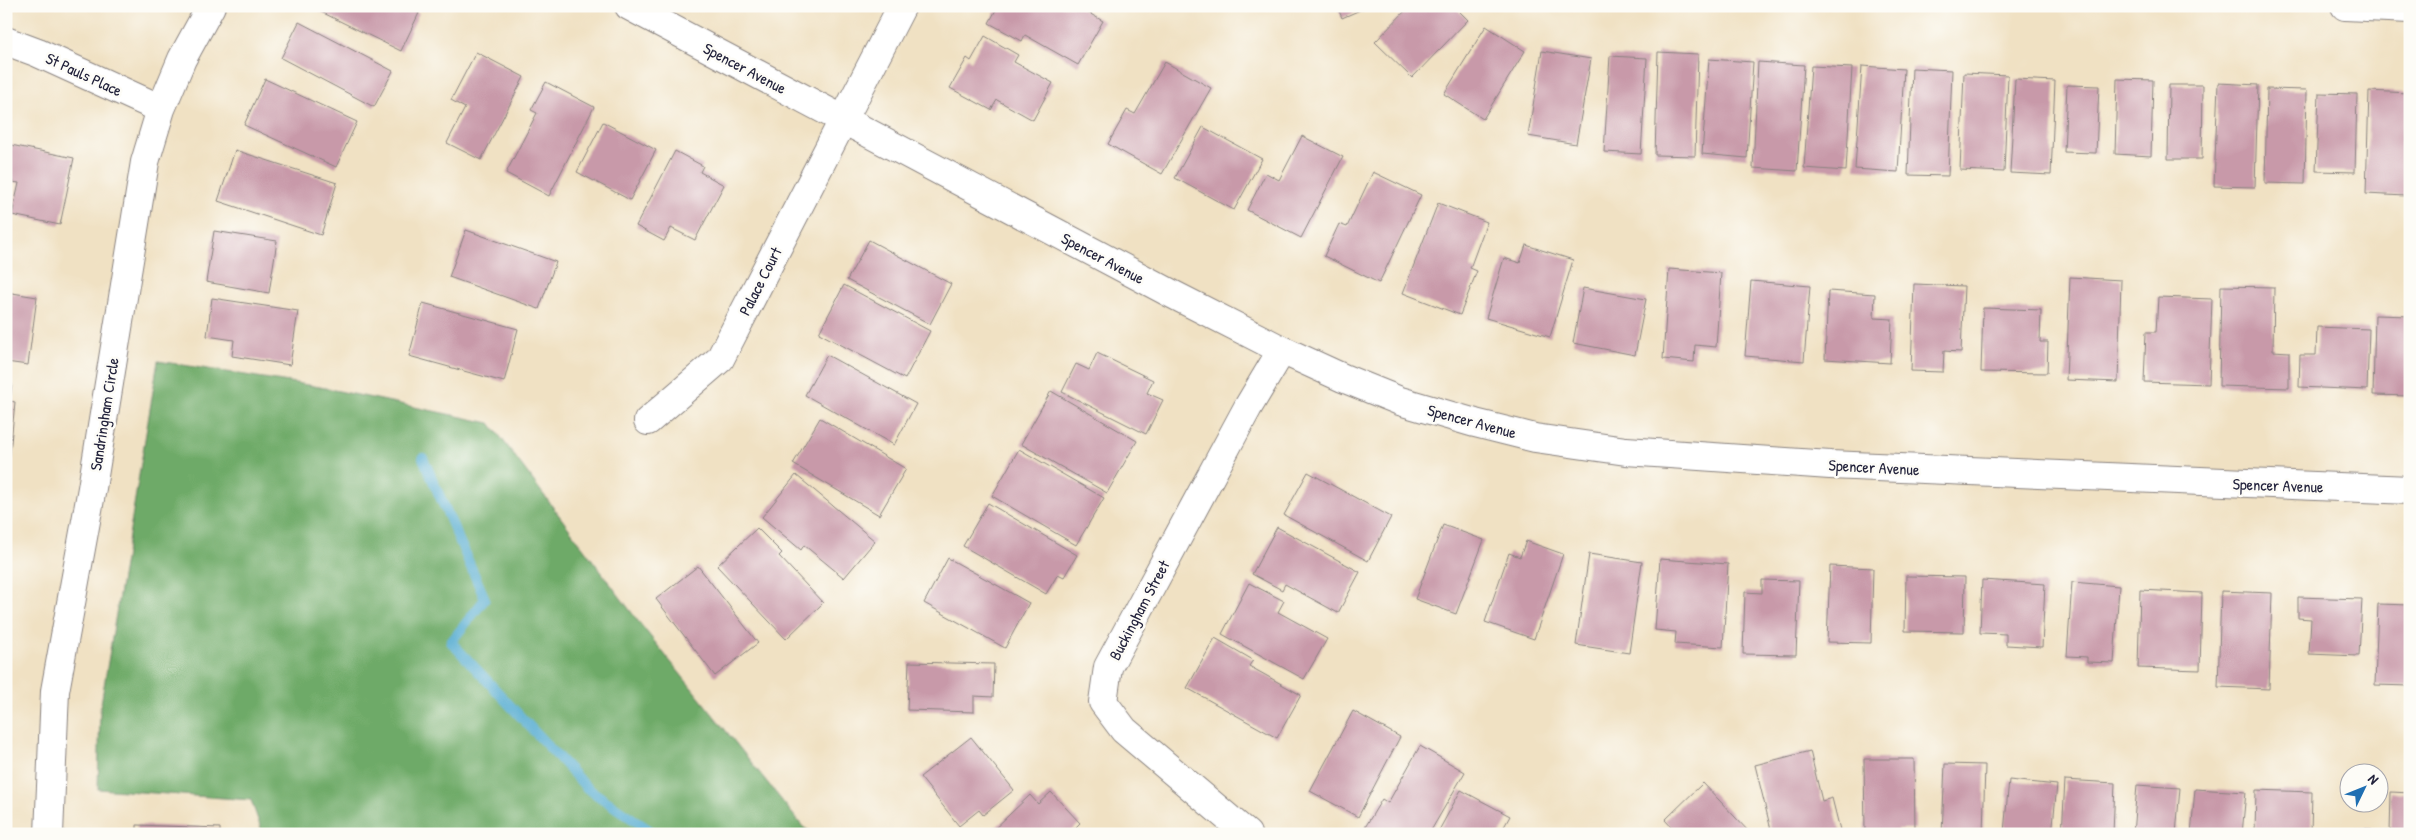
<svg xmlns="http://www.w3.org/2000/svg" width="2416" height="840" font-family="'Patrick Hand',sans-serif">
<style>
.forest{fill:#6eaa68;stroke:#486652}
.lines{fill:none;stroke-linecap:round;stroke-linejoin:round}
.stream{stroke:#54acd1;stroke-width:10}
.building{fill:#c899a9}
.minor-casing{stroke:#89827f;stroke-width:30}
.minor{stroke:#fff;stroke-width:28}
.labels{text-anchor:middle;dominant-baseline:central;stroke-width:5;stroke-linejoin:round;paint-order:stroke}
.street-label{font-size:16px;fill:#22223b;stroke:#fdfcf7}
</style>
<rect width="100%" height="100%" fill="#fdfcf7"/>
<filter id="ink" filterUnits="userSpaceOnUse"><feTurbulence type="fractalNoise" baseFrequency=".02" numOctaves="2"/><feDisplacementMap in="SourceGraphic" scale="10" xChannelSelector="R" yChannelSelector="G"/><feConvolveMatrix kernelMatrix="1 2 1 2 8 2 1 2 1" color-interpolation-filters="sRGB"/></filter>
<filter id="wash" filterUnits="userSpaceOnUse"><feTurbulence type="fractalNoise" baseFrequency=".0096" numOctaves="4" result="noise"/><feDisplacementMap in="SourceGraphic" scale="20" xChannelSelector="R" yChannelSelector="G"/><feGaussianBlur stdDeviation="1.12" result="paint"/><feColorMatrix in="noise" values="0 0 0 0 0 0 0 0 0 0 0 0 0 0 0 0 0 1.4 0 .05"/><feComposite in="paint" operator="in"/></filter>
<g filter="url(#wash)">
<rect width="100%" height="100%" fill="#f0e1c3"/>
<!-- forest -->
<path class="forest" d="M158,361l162,26 170,36 148,198 165,206 11,7h-551l-12,-34 -153,-11 2,-79z"/>
<g class="lines">
<!-- stream -->
<path class="stream" d="M423,458l62,141 -34,43 136,146 68,46"/>
</g>
<g id="blocks">
<!-- building -->
<path class="building" d="M309,6h96l14,7 -18,38z
M998,6h78l27,15 -25,44 -53,-30 -3,6 -33,-18z
M1337,6h32l-27,12z
M1410,6h44l14,14 -56,58 -37,-36z
M299,22l94,49 -19,36 -93,-49z
M1486,26l39,25 -42,68 -39,-25z
M985,36l33,19 -4,7 39,21 -20,37 -36,-20 -6,10 -41,-22 17,-30 4,3z
M1542,51l49,8 -15,85 -48,-8z
M476,52l48,25 -43,83 -34,-17 18,-35 -14,-8z
M1658,52l40,2 -3,102 -40,-1z
M1610,56l37,2 -6,96 -37,-2z
M1709,59l44,3 -6,96 -45,-4z
M1165,62l46,26 -49,86 -54,-30 19,-34 8,4z
M1758,62l46,3 -7,106 -44,-3z
M1811,66l41,2 -6,103 -42,-3z
M1862,66l42,3 -6,103 -43,-3z
M1912,68l40,2 -4,106 -40,-1z
M1964,73l44,2 -4,97 -44,-2z
M265,79l92,43 -21,45 -92,-42z
M2015,79l40,2 -4,94 -41,-2z
M2117,79l36,1 -2,76 -36,-2z
M546,82l48,25 -45,89 -43,-23 31,-60 -6,-3z
M2218,83l40,2 -3,102 -41,-1z
M2067,85l32,1 -3,67 -32,-1z
M2169,85h34l-1,74h-34z
M2267,89l40,1 -2,94 -40,-1z
M2369,91l40,2 -4,103 -39,-2z
M2319,93l38,1 -2,78 -39,-1z
M603,122l53,28 -26,50 -53,-28z
M1203,127l59,32 -28,51 -59,-32z
M1302,136l41,21 -42,81 -54,-28 19,-37 13,7z
M6,144l68,14 -14,67 -48,-10 7,-32 -13,-2z
M235,150l102,33 -16,52 -103,-34z
M675,151l28,15 -3,6 24,13 -29,55 -24,-12 -7,13 -28,-15z
M1373,172l48,23 -42,88 -55,-27 15,-32 8,3z
M1438,203l49,19 -17,46 7,3 -17,44 -57,-22z
M466,230l90,32 -17,47 -90,-32z
M214,231l63,10 -8,52 -63,-11z
M869,240l82,44 -21,40 -83,-44z
M1526,245l47,15 -23,77 -64,-19 18,-60 16,5z
M1669,269l52,4 -5,74 -21,-2 -1,17 -31,-3z
M2070,277l51,3 -3,102 -52,-2z
M1751,281l59,5 -6,75 -59,-5z
M1914,284l50,2 -3,66 -17,-1 -1,21 -32,-1z
M844,285l86,46 -25,48 -86,-46z
M2221,286l53,1 -1,64 16,1v36l-70,-2z
M1583,288l63,11 -11,56 -62,-12z
M1828,291l47,3 -1,24 18,1 -2,44 -65,-4z
M6,292l31,5 -9,68 -22,-3z
M2158,297l54,2 -3,85 -65,-2 2,-50h10z
M212,298l86,13 -8,54 -58,-9 2,-16 -27,-4z
M423,303l95,26 -14,53 -95,-26z
M1983,308l58,2 -1,32h8l-1,31 -66,-1z
M2375,315l35,1v80l-37,-1z
M2317,327l52,2 -2,61 -68,-3 1,-32h16z
M1097,353l56,27 -6,13 16,7 -17,34 -84,-42 14,-28 13,6z
M827,355l89,49 -22,41 -89,-50z
M6,384h6l-2,17 5,1 -6,61h-3z
M1051,391l86,50 -30,52 -86,-49z
M820,418l86,51 -27,46 -86,-51z
M1019,449l85,49 -28,47 -84,-49z
M1308,472l83,45 -23,44 -84,-46z
M796,475l79,66 -31,37 -40,-33 -3,5 -39,-33z
M988,503l89,52 -13,22 -6,-3 -12,20 -83,-48z
M1443,525l41,15 -28,74 -41,-15z
M1277,527l83,45 -22,41 -53,-29 -3,6 -30,-16z
M757,528l25,25 -3,3 44,47 -37,36 -69,-73z
M1526,541l37,13 -29,85 -49,-17 24,-69 11,4z
M1589,554l53,8 -13,91 -53,-8z
M948,558l81,45 -24,45 -81,-45z
M1660,559l68,5 -5,83 -48,-3 1,-12 -21,-2z
M698,566l60,77 -43,33 -59,-77z
M1830,566l43,2 -2,75 -44,-1z
M1906,576l59,1 -1,55 -59,-1z
M1762,580l37,1 -3,74 -53,-1 2,-62 17,1z
M1982,580l63,4 -3,63 -36,-2v-11l-26,-1z
M2072,582l47,4 -5,77 -27,-1v-5l-20,-1z
M1249,583l35,18 -6,11 49,27 -23,40 -82,-45z
M2140,590l62,3 -2,77 -62,-2z
M2221,591l51,2 -3,96 -51,-2z
M2298,597l64,2 -3,57 -50,-2 2,-35 -13,-1z
M2378,604l32,1v81l-35,-1z
M1215,638l38,22 -4,6 52,29 -24,43 -90,-50z
M909,662l85,2 -1,33 -19,-1v16l-67,-2z
M1353,711l47,26 -42,80 -48,-26z
M971,737l43,53 -31,25 -4,-5 -20,16 -39,-49z
M1420,746l45,26 -36,62h-57l-8,-5 18,-30 6,4z
M1810,751l12,50 10,-3 9,36h-69l-17,-69z
M1864,759h50l1,70h-17v5h-33z
M1945,764l40,1 -2,69h-41z
M2009,780l48,5 -5,49h-54v-3l6,1z
M2065,780l50,3 -2,51h-51z
M1703,783l48,51h-73l-13,-14z
M2137,785l43,3 -4,46h-43z
M2195,789l51,3 -4,42h-51z
M1461,790l49,26 -10,18h-63z
M2256,790l56,2 -1,42h-56z
M1051,792l29,31 -11,11h-80l41,-39 8,9z
M2391,792l19,1v41h-20z
M137,825l83,3v6h-83z
M2323,827l48,2v5h-48z"/>
</g>
</g>
<g filter="url(#ink)">
<use href="#blocks" fill-opacity="0" stroke="#89827f" stroke-width="1"/>
<g class="lines">
<defs>
<path id="minor" d="M629,6l545,289 108,55 61,28 57,23 75,22 60,15 91,13 204,14 580,25
M2345,6l65,3
M6,41l32,12 123,56
M648,421l72,-62 182,-353
M49,834l6,-143 37,-203 53,-326 16,-53 21,-50 29,-53
M1247,834l-123,-104 -21,-28 5,-35 140,-260 34,-57"/>
</defs>
<!-- minor casing -->
<use href="#minor" class="minor-casing"/>
<!-- minor -->
<use href="#minor" class="minor"/>
</g>
</g>
<g class="labels">
<!-- street labels -->
<g class="street-label">
<text transform="translate(745 68) rotate(28)">Spencer Avenue</text>
<text transform="translate(84 74) rotate(25)">St Pauls Place</text>
<text transform="translate(1103 258) rotate(28)">Spencer Avenue</text>
<text transform="translate(760 281) rotate(-63)">Palace Court</text>
<text transform="translate(104 414) rotate(-81)">Sandringham Circle</text>
<text transform="translate(1472 421) rotate(15)">Spencer Avenue</text>
<text transform="translate(1874 467) rotate(3)">Spencer Avenue</text>
<text transform="translate(2278 485) rotate(2)">Spencer Avenue</text>
<text transform="translate(1139 610) rotate(-62)">Buckingham Street</text>
</g>
</g>
<!-- margin -->
<rect width="2416" height="840" fill="none" stroke="#fdfcf7" stroke-width="25"/>
<!-- north arrow -->
<g transform="translate(2364 788) rotate(47)"><circle r="24" fill="#fdfcf7" stroke="#a5a5ac"/>
<path d="M0-4L9 19L0 12L-9 19Z" fill="#1f6fb2"/>
<text y="-8" font-size="14" font-weight="bold" text-anchor="middle" fill="#22223b">N</text>
</g>
</svg>
